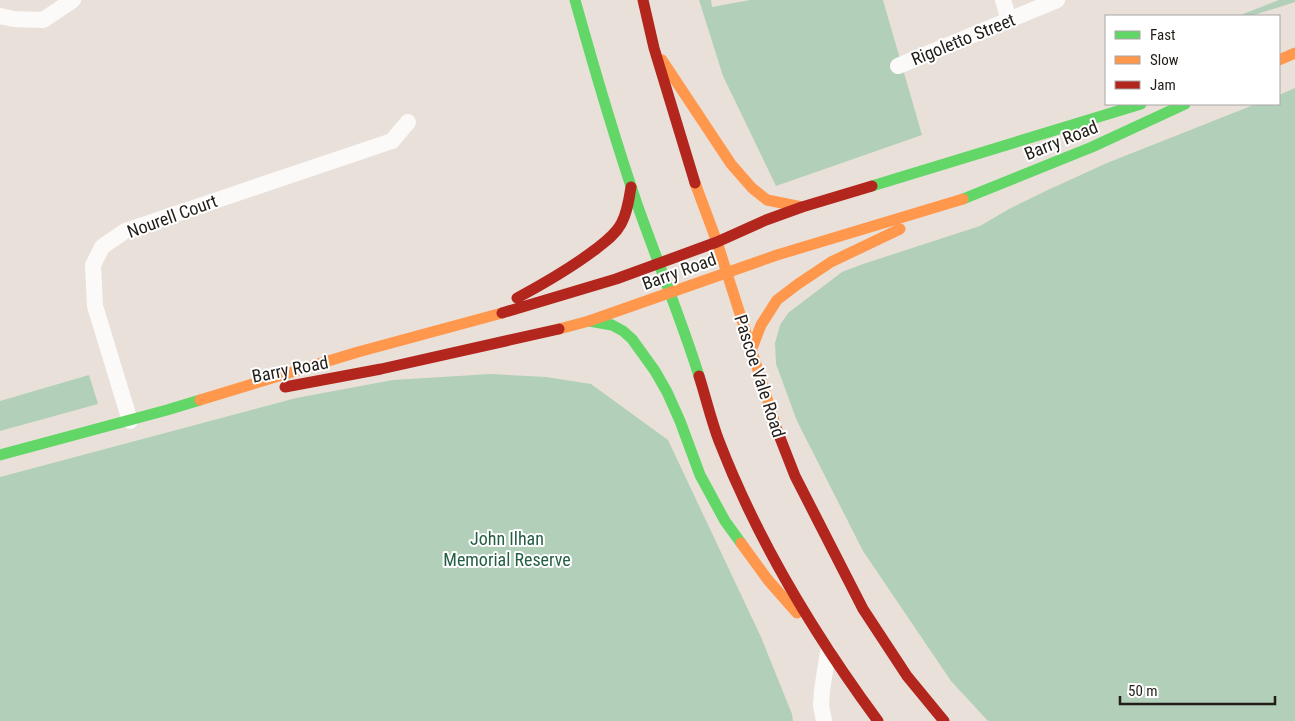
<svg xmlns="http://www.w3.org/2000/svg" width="1295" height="721" font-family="'Roboto Condensed',sans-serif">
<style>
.green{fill:#b2cfba}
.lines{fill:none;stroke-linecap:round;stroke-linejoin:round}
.street{stroke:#fcfaf9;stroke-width:16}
.fast{stroke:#63d668;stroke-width:11}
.slow{stroke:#ff974d;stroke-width:11}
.jam{stroke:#b3261e;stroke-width:11}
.labels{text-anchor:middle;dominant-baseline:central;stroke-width:4;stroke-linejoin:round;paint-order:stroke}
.street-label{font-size:18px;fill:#221d18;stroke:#fff}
.park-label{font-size:18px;fill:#245f44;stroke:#fff}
</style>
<rect width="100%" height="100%" fill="#e9e1d9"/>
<!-- green -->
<path class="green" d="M699,0h12l1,7 38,-7h133l39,135 -146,51 -53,-110z
M1279,0h16v2l-44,14h-13z
M1295,88v633h-307l-37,-40 -88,-130 -66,-130 -21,-57 -1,-21 5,-18 8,-12 54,-41 21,-8 117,-38 29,-17 41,-20 57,-26 149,-59h23v-9z
M490,374l56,3 45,7 77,56 93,197 31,77 1,7h-793v-244l296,-79 97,-18z
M89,375l9,29 -98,27v-30z"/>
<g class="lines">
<!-- street -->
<path class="street" d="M1003,0l6,20
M0,16l14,3 29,1 30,-20
M898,66l159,-66
M130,421l-35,-115 -2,-41 9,-18 23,-16 267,-90 16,-19
M824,721l-3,-16 1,-15 6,-38"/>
<!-- fast -->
<path class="fast" d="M575,0c19,68 39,137 62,204 20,57 44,114 62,172
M872,186l269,-82
M963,199l129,-52 93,-43
M589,321l23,4 11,6 9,8 23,32 12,21 13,29 20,54 25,46 16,22
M0,455l167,-45 33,-10"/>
<!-- slow -->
<path class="slow" d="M662,60l69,104 21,24 15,12 35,7
M1279,60l16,-7
M695,183l22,59 60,188
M559,329l30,-8 188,-66 186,-56
M751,351l10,-26 16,-25 21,-16 33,-22 69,-33
M200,400l158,-48 144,-39
M741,543l27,37 29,33"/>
<!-- jam -->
<path class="jam" d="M643,0l11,48 41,135
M517,298c28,-15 54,-30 79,-49 9,-7 19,-14 25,-25 6,-11 8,-24 10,-37
M502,313l114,-34 101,-37 49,-22 36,-13 70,-21
M699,376c7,22 12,44 20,65 39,101 95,193 159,280
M285,387l96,-18 178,-40
M777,430l18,46 68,133 44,67 37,45"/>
</g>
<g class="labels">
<!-- street labels -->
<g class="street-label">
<text transform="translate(963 39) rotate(-22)">Rigoletto Street</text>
<text transform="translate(1061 140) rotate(-22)">Barry Road</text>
<text transform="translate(172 216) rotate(-20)">Nourell Court</text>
<text transform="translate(679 271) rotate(-20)">Barry Road</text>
<text transform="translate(290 369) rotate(-11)">Barry Road</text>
<text transform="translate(760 376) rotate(72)">Pascoe Vale Road</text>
</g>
<!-- park labels -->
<g class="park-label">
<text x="507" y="538">John Ilhan<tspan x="507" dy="21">Memorial Reserve</tspan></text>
</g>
</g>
<!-- legend -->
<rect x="1105" y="15" width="175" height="90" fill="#ffffff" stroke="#a7a5a3"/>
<rect x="1115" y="31" width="25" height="8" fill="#63d668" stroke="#a7a5a3"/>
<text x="1150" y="40" font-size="15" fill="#221d18">Fast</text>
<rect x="1115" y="56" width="25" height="8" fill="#ff974d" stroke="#a7a5a3"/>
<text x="1150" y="65" font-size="15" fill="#221d18">Slow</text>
<rect x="1115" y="81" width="25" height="8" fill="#b3261e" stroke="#a7a5a3"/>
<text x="1150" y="90" font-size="15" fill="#221d18">Jam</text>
<!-- scale -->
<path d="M1120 696v8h155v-8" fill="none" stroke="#221d18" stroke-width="2.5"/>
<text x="1128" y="696" font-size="15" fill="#221d18" stroke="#ffffff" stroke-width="4" paint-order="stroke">50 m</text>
</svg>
